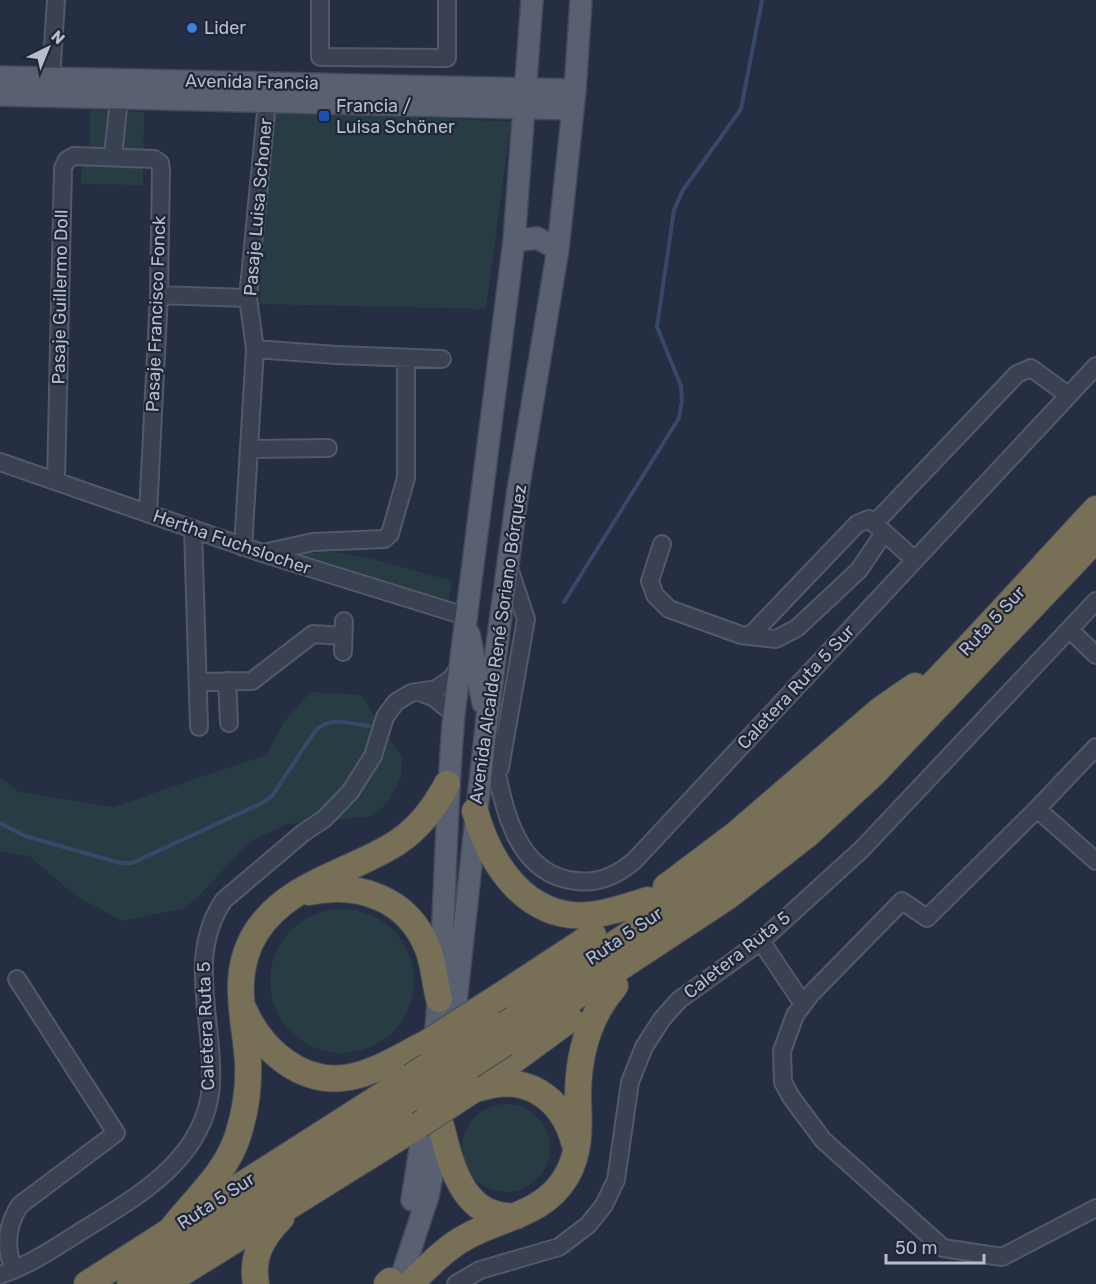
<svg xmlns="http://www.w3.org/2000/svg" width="1096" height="1284" font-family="Rubik,sans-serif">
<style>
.green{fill:#273d43}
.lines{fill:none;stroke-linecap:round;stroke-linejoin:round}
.stream{stroke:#39486a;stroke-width:4}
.minor-casing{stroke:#525969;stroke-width:20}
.major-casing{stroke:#444a5b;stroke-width:24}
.highway-casing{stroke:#424959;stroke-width:28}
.minor{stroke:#3a4152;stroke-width:16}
.major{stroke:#586072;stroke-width:21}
.highway{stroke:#786f57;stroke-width:26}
.highway-bridge-casing{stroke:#424959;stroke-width:28;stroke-linecap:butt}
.highway-bridge{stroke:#786f57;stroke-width:26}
.shop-dot{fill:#3f7fe0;stroke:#1e2637;stroke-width:2}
.transit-dot{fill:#1a4fb4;stroke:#1e2637;stroke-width:2}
.labels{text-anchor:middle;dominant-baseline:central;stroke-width:4.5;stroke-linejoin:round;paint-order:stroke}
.poi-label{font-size:18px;fill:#b7bdcc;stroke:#1e2637;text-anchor:start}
.street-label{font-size:18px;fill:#b7bdcc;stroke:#1e2637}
</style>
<rect width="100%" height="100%" fill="#252e42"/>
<!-- green -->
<path class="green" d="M274,109l237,13 -25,187 -227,-5z
M90,110l54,2 -1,73 -62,-1 1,-20 8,-8z
M332,552l40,7 81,22 -5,22 -156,-49z
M310,692l51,3 41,62 -1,20 -11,23 -17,16 -85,8 -38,17 -53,57 -13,10 -62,13 -46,-25 -47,-40 -29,-5v-74l19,15 94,15 153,-52 18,-33z
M270 981a72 72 0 1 1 144 0a72 72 0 1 1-144 0Z
M462 1148a44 44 0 1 1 88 0a44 44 0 1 1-88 0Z"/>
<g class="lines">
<!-- stream -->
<path class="stream" d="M564,602l115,-184 3,-17 -1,-15 -24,-59 17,-117 9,-20 58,-81 21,-109
M0,823l25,13 95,27h12l130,-60 10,-7 43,-65c17,-16 33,-7 54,-5"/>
<defs>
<path id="minor" d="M320,0v57l127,1v-58
M43,85l8,-7 5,-78
M113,156l6,-58
M159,295l89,3
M255,349l81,6 106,4
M249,449l79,-1
M0,462l262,91 203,63
M56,481l7,-313 4,-8 7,-4 80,3 6,4 1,7 -2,125 -11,218
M874,524l143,-150 14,-6 37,27
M193,529l6,198
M662,544l-12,37 5,14 14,14 72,26 35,4 21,-11 62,-58 25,-37
M243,547l12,-198 -7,-51 20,-207
M263,553l50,-11 71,-3 6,-5 16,-56v-119
M1070,630l26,25
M750,636l107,-112 12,-5 46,41
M343,652l1,-31
M227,681l2,42
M198,682l54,-1 61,-47 30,2
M422,693l11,4 21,17
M490,737c11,53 18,137 86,144 22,3 42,-6 59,-21l461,-494
M500,768l26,-149 -18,-54
M1037,809l59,-62
M1096,861l-59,-52 -110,109 -25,-17 -91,93 -16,21 -13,36 1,31 8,15 32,43 120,108 59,9 94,-49
M761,941l42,63
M14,1270c-9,-22 -8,-44 6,-65l96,-72 -99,-154
M0,1275c30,-10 56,-28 83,-45 55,-34 122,-71 128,-144 4,-63 -26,-130 13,-186l79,-67 21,-14 26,-27 23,-36 12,-39 11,-15 15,-9 25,-4 15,-10 8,-11
M456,1284l24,-14 79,-23 29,-22 16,-20 12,-25 14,-98 14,-35 18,-28 17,-19 82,-59 101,-92 234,-248"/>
<path id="major" d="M0,77l575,13
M0,95l573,14
M514,241l23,-3 21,11
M469,634l14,69
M452,1038l35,-319 31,-229 40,-241 17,-159 6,-90
M434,1048c12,-111 10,-223 20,-334l60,-473 18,-241
M412,1200l14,-88
M399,1284l29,-88 13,-68"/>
<path id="highway" d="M475,811c15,54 52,110 115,104 20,-2 39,-9 58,-15
M666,887l69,-52 144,-124 36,-25
M309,892c50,-10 99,6 119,57 6,16 7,34 11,50
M500,996l93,-61
M244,1010c18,41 59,76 106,67 27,-5 53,-22 77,-34
M492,1024c104,-69 213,-134 309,-215 107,-90 200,-198 295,-300
M505,1043l222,-146 81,-63 65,-60 223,-235
M480,1088c45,-15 82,9 94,54
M473,1090l97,-71
M441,1126c10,39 22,94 75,90
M170,1231c24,-31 57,-59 68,-96 7,-22 11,-49 10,-72 -3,-45 -18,-87 7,-129 32,-52 96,-61 143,-92 22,-15 37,-35 49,-58
M87,1284l324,-207
M130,1284l291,-186
M164,1284l255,-159
M256,1284c-5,-27 6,-47 25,-66
M387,1284l3,-3
M410,1284c18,-17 34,-35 56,-47 36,-20 77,-22 100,-60 15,-25 13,-53 12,-80 0,-41 10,-80 37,-111"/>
</defs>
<!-- minor casing -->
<use href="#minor" class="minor-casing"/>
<!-- major casing -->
<use href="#major" class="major-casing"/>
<!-- highway casing -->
<use href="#highway" class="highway-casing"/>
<!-- minor -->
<use href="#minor" class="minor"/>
<!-- major -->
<use href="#major" class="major"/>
<!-- highway -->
<use href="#highway" class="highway"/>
<defs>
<path id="highway-bridge" d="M427,1043l73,-47
M411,1077l81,-53
M421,1098l84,-55
M419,1125l54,-35"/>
</defs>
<!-- highway-bridge casing -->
<use href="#highway-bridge" class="highway-bridge-casing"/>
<!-- highway-bridge -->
<use href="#highway-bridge" class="highway-bridge"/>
</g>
<!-- markers -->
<circle class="shop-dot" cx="192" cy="28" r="6"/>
<rect class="transit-dot" x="318" y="110" width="12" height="12" rx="3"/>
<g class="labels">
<!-- poi labels -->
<g class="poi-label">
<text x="204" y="28">Lider</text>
<text x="336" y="106">Francia /<tspan x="336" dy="21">Luisa Schöner</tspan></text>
</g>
<!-- street labels -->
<g class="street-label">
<text transform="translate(252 82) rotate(1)">Avenida Francia</text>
<text transform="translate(258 207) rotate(-85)">Pasaje Luisa Schoner</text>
<text transform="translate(60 297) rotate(-89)">Pasaje Guillermo Doll</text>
<text transform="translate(156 314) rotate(-88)">Pasaje Francisco Fonck</text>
<text transform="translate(232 542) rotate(19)">Hertha Fuchslocher</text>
<text transform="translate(992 621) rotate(-47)">Ruta 5 Sur</text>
<text transform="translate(498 644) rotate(-82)">Avenida Alcalde René Soriano Bórquez</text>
<text transform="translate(796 687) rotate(-47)">Caletera Ruta 5 Sur</text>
<text transform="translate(624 936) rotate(-34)">Ruta 5 Sur</text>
<text transform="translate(737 955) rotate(-38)">Caletera Ruta 5</text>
<text transform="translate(206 1026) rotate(-92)">Caletera Ruta 5</text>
<text transform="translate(216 1201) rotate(-33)">Ruta 5 Sur</text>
</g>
</g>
<!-- north arrow -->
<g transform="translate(48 48) rotate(43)" stroke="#1e2637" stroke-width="4.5" paint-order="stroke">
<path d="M0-4.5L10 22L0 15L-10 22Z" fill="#b7bdcc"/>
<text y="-9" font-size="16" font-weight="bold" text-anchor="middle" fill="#b7bdcc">N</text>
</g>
<!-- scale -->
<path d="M886 1254v9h98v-9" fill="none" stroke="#b7bdcc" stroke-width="3"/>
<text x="895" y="1254" font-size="18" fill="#b7bdcc" stroke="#1e2637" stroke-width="4.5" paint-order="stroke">50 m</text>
</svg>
